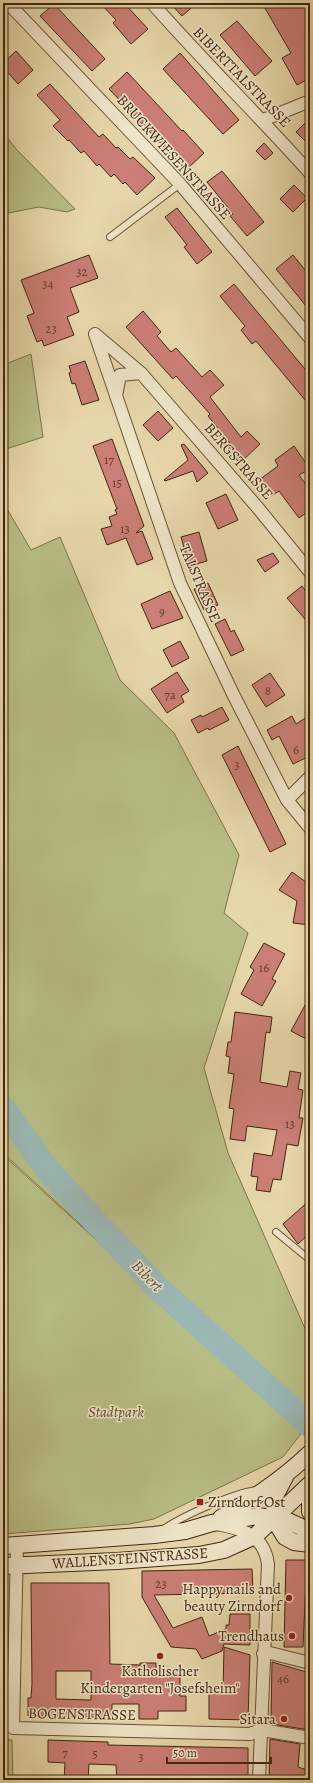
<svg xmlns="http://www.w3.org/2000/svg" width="313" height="1783" font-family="Alegreya,serif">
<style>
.green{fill:#b8bd86;stroke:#7d724a}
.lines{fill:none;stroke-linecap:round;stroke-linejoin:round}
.river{stroke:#9ab7b3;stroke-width:25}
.building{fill:#cb7e75;stroke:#42260e;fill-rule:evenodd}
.lane-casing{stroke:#6b5235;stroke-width:8}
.street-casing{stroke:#6b5235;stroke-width:14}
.secondary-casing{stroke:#42260e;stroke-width:18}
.lane{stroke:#efe5c8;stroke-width:6}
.street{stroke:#efe5c8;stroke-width:12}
.secondary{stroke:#efe5c8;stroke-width:16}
.poi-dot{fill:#8f2418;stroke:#efe5c8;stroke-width:1.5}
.labels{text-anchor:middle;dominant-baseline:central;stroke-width:3;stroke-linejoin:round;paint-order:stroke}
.number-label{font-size:13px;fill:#643c28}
.street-label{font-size:15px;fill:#42260e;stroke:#efe5c8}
.park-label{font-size:15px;font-style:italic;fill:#604c2c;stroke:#efe5c8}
.poi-label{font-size:15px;fill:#42260e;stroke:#efe5c8;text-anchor:end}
.water-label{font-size:16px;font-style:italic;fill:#584a37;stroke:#efe5c8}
</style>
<rect width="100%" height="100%" fill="#e6d7aa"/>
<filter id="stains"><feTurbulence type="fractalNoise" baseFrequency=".005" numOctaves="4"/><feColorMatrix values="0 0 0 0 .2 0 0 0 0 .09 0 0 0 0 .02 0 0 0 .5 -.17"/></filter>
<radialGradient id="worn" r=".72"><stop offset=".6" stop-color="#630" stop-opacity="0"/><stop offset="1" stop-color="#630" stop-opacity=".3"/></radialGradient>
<!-- green -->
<path class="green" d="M3,132l13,17 59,60 -8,3 -28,-5 -36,7z
M31,354l12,83 -40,13v-85z
M3,502l28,48 29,-13 60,143 54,53 65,122 -15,58 24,20 -44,135 24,85 82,187v91l-2,2 -5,-2 -20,26 -129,62 -24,5 -127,10v-379l190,173 -190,-175z
M3,1739l9,1 1,40h-10z"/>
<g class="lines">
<!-- river -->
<path class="river" d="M3,1108l47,65 108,115 152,137"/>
</g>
<!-- building -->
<path class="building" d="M100,3h24l24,26 -17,15 -18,-21 3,-3z
M170,3h27l-15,13z
M262,3h48v75l-13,7 -15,-27 9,-5z
M54,4l51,55 -13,12 -52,-55z
M237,21l35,40 -17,15 -35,-41z
M16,51l17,19 -15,14 -15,-17v-4z
M180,53l59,67 -16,14 -60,-65z
M127,72l55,59 1,-1 21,23 -18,17 -77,-81z
M50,84l49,53 4,-3 13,14 2,-1 12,12 3,-2 22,21 -18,17 -12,-13 -2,2 -9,-10 -3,3 -12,-13 -2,2 -13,-15 -3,2 -12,-13 -1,1 -15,-15 7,-6 -23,-25z
M310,118v28l-14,-14z
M264,143l9,10 -8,7 -9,-9z
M222,171l42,51 -17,14 -17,-20 3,-2 -26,-32z
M294,185l13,13 -14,14 -13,-13z
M177,208l35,44 -15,12 -13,-17 3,-2 -22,-28z
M89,255l9,23 -28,10 9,24 -12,5 7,18 -30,11 -2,-6 -5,2 -10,-26 7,-3 -13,-33z
M293,255l17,21v35l-34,-42z
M234,284l76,91v31l-54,-65 -4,3 -11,-14 4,-4 -25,-30z
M143,311l18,21 -4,4 14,16 5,-4 26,29 8,-7 14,15 -14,12 31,40 6,-6 13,13 -20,19 -13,-13 5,-4 -24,-30 2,-2 -34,-38 -3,3 -47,-52z
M85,361l14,39 -17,5 -7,-22 -3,1 -3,-11 2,-1 -2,-6z
M158,411l15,17 -15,13 -15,-16z
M112,439l32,87 -8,7 6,-2 11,28 -16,6 -11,-27 -19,7 -6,-16 11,-3 -3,-9 8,-3 -2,-4 2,-1 -24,-63z
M184,444l24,29 -11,9 -4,-11 -28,10 -1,-1 24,-20 -7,-15z
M294,446l16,23 -11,6 11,15v20l-11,8 -20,-27 -8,5 -12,-16 19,-14 -3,-6z
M226,494l12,26 -20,9 -12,-26z
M199,532l8,29 -18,5 -8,-29z
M273,553l6,9 -14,10 -8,-12z
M208,583l10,22 -14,5 -10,-21z
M302,586l8,11v28l-23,-27z
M170,591l13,27 -31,11 -11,-25z
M225,619l6,13 3,-2 10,20 -13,6 -16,-32z
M180,641l9,17 -17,9 -9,-17z
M177,672l12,19 -8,5 3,6 -17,11 -16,-24z
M270,673l15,22 -19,12 -14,-22z
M222,707l7,13 -20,10 -1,-2 -10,5 -7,-13 10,-5 1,2z
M310,715v41l-17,8 -14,-28 -7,4 -5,-10 25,-14 4,8z
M238,746l48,98 -16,8 -48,-97z
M292,872l18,13v40l-17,-2 4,-22 -18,-11z
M264,943l21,11 -13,25 4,2 -14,25 -21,-12 13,-24 -4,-3z
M310,996v45l-19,-10z
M235,1012l37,5 -2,16 -4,-1 -6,50 27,5 3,-16 11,2 -3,16 5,1 -4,28h4l-5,28 -11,-2 -6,36 -8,-1 -3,13 -14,-2 2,-13 -7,-1 3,-23 18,3 5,-26 -30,-4 -2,15 -15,-2 4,-30 -5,-1 5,-34 -6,-1 2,-16 -4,-1 2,-14h3z
M310,1200v33l-12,11 -15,-20z
M286,1560h24v19h-4l-3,68h-19z
M252,1569l1,24 -99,2 19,33 29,-11 7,19 17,-7v-4h3l1,-11h20v31l-26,-1 -2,7 -20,8 -6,-10 -25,-2 -29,-50v-26z
M31,1583h78l1,81 30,1v-2h16v8h24v25h6v15h-28v8h-19v-15h-27v14l-84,-2v-18h3l1,-14zM56,1671h35v29l-35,-1z
M224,1647l26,8 -2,65 -39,-1v-26h14z
M272,1662l38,11v57l-39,-6z
M270,1739l30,5 -2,23 12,4v9h-41z
M48,1740l60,2v3l140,3v31l-56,-2v3h-75l-1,-15 -27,-1 -1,16h-24l1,-17 -17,-1z"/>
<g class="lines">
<defs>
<path id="lane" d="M110,237l70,-53
M276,1232l34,28
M163,1529c22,-14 68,-35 93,-39"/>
<path id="street" d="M8,3l172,181 130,154
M152,3c51,58 106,112 158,170
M263,120l47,-19
M95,334l85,249 53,111 54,106 23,28
M95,334l46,39 117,135 52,64
M116,396l4,-21 21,-2
M287,800l23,-23
M217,1524c26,5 47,11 51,40l-9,216
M17,1545l-4,183 237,6 11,-4 7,1 42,7
M263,1654l7,-1 40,10"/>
<path id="secondary" d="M285,1477l-10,19 -1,23 11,18 9,5 16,2
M310,1493v19
M221,1518c32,-19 62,-39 89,-65
M3,1546l151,-11 31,-4 27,-8 46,-7 30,5 22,10
M3,1566l114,-5 82,-6 25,-5 31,-14 55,-52"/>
</defs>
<!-- lane casing -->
<use href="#lane" class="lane-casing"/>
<!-- street casing -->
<use href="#street" class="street-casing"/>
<!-- secondary casing -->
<use href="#secondary" class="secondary-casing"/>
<!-- lane -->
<use href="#lane" class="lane"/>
<!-- street -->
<use href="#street" class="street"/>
<!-- secondary -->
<use href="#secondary" class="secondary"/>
</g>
<!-- markers -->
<g class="poi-dot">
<rect x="196" y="1498" width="8" height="8" rx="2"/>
<circle cx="289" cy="1598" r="4"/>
<circle cx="292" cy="1636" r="4"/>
<circle cx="160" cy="1656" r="4"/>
<circle cx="284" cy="1719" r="4"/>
</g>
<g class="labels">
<!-- number labels -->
<g class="number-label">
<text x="82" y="271">32</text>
<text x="48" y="283">34</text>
<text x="51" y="328">23</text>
<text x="109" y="459">17</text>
<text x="117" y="482">15</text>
<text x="125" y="528">13</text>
<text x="162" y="611">9</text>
<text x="268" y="690">8</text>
<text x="170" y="694">7a</text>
<text x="296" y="749">6</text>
<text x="237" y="764">3</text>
<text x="264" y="967">16</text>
<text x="290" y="1123">13</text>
<text x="161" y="1583">23</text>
<text x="283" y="1678">46</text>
<text x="65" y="1752">7</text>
<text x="95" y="1753">5</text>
<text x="141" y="1756">3</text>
</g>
<!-- street labels -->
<g class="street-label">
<text transform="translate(242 77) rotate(46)">BIBERTTALSTRASSE</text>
<text transform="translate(174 157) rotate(48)">BRUCKWIESENSTRASSE</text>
<text transform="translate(239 461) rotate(49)">BERGSTRASSE</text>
<text transform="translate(200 583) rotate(67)">TALSTRASSE</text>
<text transform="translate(130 1558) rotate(-4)">WALLENSTEINSTRASSE</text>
<text transform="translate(82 1714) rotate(1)">BOGENSTRASSE</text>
</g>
<!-- park labels -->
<g class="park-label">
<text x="116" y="1412">Stadtpark</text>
</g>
<!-- poi labels -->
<g class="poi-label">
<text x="208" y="1502" text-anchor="start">Zirndorf Ost</text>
<text x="281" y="1589">Happy nails and<tspan x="281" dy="17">beauty Zirndorf</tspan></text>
<text x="284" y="1636">Trendhaus</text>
<text x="160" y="1671" text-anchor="middle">Katholischer<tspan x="160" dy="17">Kindergarten "Josefsheim"</tspan></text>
<text x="276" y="1719">Sitara</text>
</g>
<!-- water labels -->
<g class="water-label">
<text transform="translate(147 1276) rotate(46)">Bibert</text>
</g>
</g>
<!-- margin -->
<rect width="313" height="1783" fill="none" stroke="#e6d7aa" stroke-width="16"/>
<rect x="4" y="4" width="305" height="1775" fill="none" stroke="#42260e" stroke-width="2"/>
<rect x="8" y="8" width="297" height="1767" fill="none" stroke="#42260e"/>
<!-- scale -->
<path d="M167 1757v6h104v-6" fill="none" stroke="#42260e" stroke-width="2"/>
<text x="173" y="1757" font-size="12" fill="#42260e" stroke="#efe5c8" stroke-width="3" paint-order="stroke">50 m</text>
<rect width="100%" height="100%" filter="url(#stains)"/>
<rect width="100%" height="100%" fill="url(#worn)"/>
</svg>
